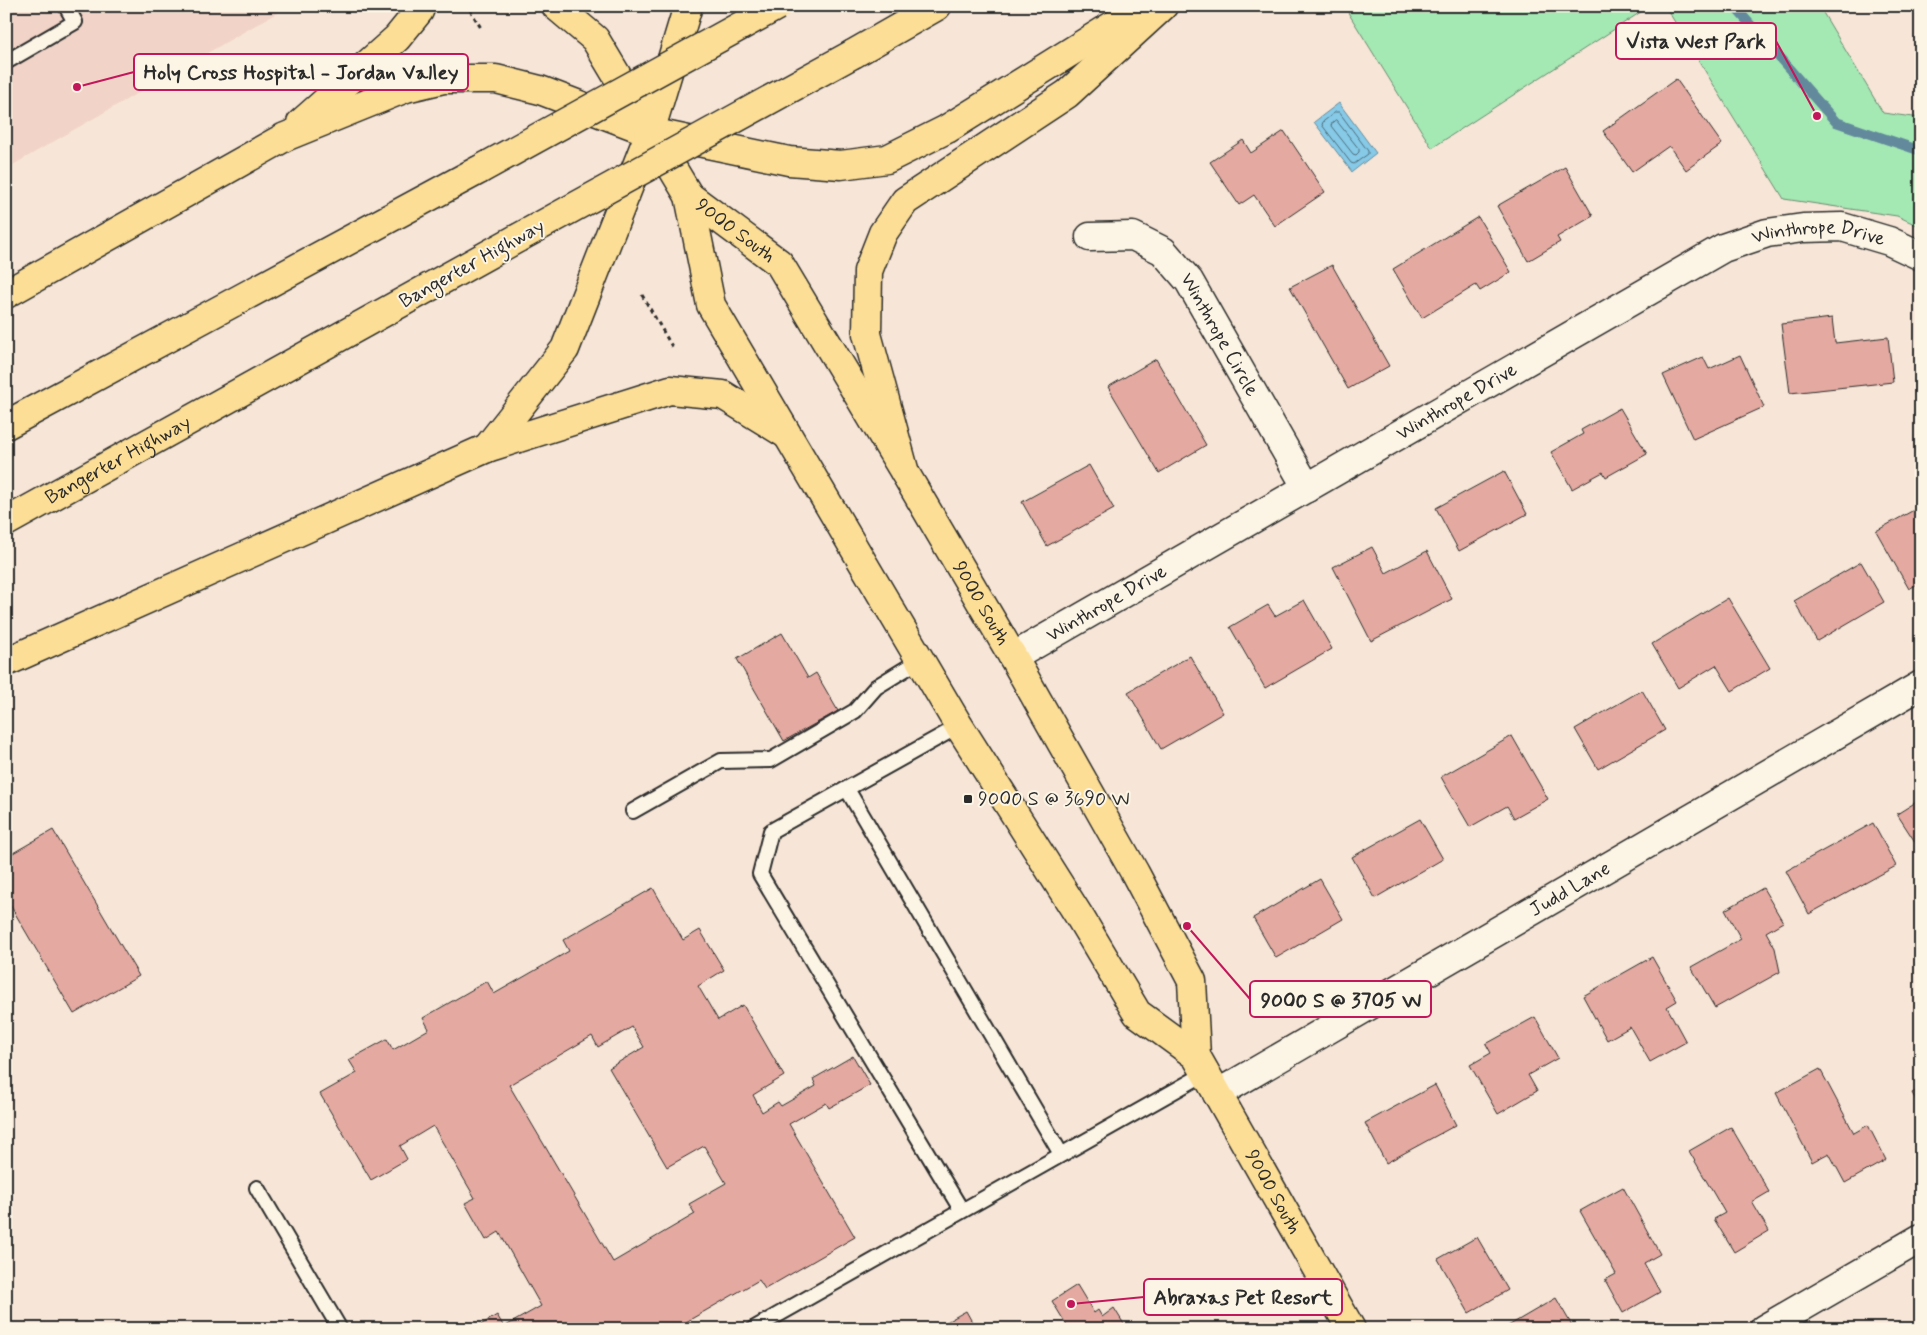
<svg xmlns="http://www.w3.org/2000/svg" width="1927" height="1335" font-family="Mynerve,sans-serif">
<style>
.built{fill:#f1d4c7}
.green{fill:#a4e8b3;stroke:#688a6f}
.water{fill:#86cae8;stroke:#628a9c}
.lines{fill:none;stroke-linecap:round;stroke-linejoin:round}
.shore{stroke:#4f6b77;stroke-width:1}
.stream{stroke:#628a9c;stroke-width:10}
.building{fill:#e4aaa1;stroke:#2b2b2b;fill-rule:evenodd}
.service-casing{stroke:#2b2b2b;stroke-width:18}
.minor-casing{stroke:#2b2b2b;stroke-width:31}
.primary-casing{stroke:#2b2b2b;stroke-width:31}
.motorway-casing{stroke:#2b2b2b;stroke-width:31}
.path{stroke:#2b2b2b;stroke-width:3;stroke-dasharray:4 4;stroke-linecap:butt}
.service{stroke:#fcf5e5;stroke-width:14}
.minor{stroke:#fcf5e5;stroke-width:28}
.primary{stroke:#fcde96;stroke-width:28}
.motorway{stroke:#fcde96;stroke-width:28}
.motorway-bridge-casing{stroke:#2b2b2b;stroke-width:31;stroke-linecap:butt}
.motorway-bridge{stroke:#fcde96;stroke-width:28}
.poi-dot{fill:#2b2b2b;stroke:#fcf5e5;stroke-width:2}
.labels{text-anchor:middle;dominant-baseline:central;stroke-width:4;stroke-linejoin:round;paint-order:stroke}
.street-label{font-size:20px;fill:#2b2b2b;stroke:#fcf5e5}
.poi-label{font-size:20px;fill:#2b2b2b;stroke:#fcf5e5;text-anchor:start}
.leader{fill:none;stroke:#c2185b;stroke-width:2}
.callout-dot{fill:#c2185b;stroke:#fcf5e5;stroke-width:2}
.callout{fill:#fcf5e5;stroke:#c2185b;stroke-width:2}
.callout-label{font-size:21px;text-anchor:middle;font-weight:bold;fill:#2b2b2b}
</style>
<rect width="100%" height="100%" fill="#f7e6d7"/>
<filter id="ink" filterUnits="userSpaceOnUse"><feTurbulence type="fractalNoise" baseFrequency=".02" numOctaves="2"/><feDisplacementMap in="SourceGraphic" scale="10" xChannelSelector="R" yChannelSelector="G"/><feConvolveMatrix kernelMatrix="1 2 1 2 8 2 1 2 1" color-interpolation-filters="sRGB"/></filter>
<g filter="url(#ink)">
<!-- built -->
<path class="built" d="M6,6h283l-283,163z"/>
<!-- green -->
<path class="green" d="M1344,6h306l-218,142z
M1665,6h154l64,107 38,5v109l-24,-11 -113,-17z"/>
<!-- water -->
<path class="water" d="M1339,103l37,50 -24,19 -38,-50z"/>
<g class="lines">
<!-- shore -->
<path class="shore" d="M1336,112h3l29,39v3l-14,10 -3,-1 -29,-38 1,-3z
M1336,120l23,29v3l-3,3 -3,-1 -22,-28 1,-3z"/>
<!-- stream -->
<path class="stream" d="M1734,6l102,116 85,29"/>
</g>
<!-- building -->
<path class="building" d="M1676,79l46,65 -36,26 -17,-24 -37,26 -29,-41z
M1284,131l41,61 -50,34 -21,-31 -15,10 -29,-43 33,-22 8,13z
M1565,167l28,49 -36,21 3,5 -32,19 -31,-55z
M1478,217l33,55 -31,19 -4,-6 -54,33 -29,-49z
M1332,265l57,101 -41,23 -58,-102z
M1832,318l3,25 53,-6 5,45 -103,11 -9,-69z
M1740,355l24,52 -71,32 -30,-64 40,-18 6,12z
M1156,359l50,86 -47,28 -51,-86z
M1620,408l27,46 -41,23 -3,-5 -31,17 -21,-37 32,-18 -2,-4z
M1089,465l25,44 -67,37 -25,-44z
M1504,471l23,43 -68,37 -23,-43z
M1921,506v76l-12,7 -33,-58z
M1372,547l14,26 41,-22 25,48 -81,42 -38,-74z
M1861,562l23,40 -67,39 -23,-40z
M1728,598l42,70 -38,23 -16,-26 -38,23 -26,-44z
M1304,600l28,49 -67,39 -35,-61 38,-22 7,11z
M782,633l26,45 8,-5 22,38 -54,30 -47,-82z
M1190,656l33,57 -62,36 -33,-57z
M1642,690l23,40 -67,39 -23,-40z
M1512,736l36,63 -34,19 -7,-12 -37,21 -29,-50z
M1921,799v52l-24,-37z
M1420,819l23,40 -68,39 -23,-41z
M1873,823l23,43 -87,48 -23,-43z
M53,830l86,146 -65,38 -68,-116v-41z
M1320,879l23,40 -67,39 -23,-40z
M653,888l30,52 17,-10 24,40 -26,16 20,34 25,-15 41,71 -31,19 9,17 16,-10 3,4 35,-20 -3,-7 40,-23 17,29 -41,23 -3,-5 -37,21 66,113 -90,52 -6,-9 -73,42 3,7h-215l23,-14 7,12 37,-21 -42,-74 -13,8 -21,-37 10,-5 -42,-72 -33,20 7,13 -36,21 -51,-86 37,-21 -8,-13 38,-21 6,11 36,-21 -6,-11 64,-37 7,13 75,-43 -6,-11zM632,1027l12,20 -35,21 58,99 37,-21 22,37 -37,21 6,10 -82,48 -104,-177 83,-49 6,11z
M1763,888l20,34 -17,10 9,16 5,24 -65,36 -24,-41 50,-28 -16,-29z
M1652,957l25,44 -10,6 19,35 -36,20 -20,-35 -23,13 -24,-44z
M1535,1017l23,41 -30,17 9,16 -39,23 -28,-49 21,-12 -5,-9z
M1820,1069l34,64 14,-8 18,35 -41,23 -16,-30 -17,9 -36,-69z
M1435,1085l21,40 -70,38 -21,-40z
M1921,1088v21l-9,-16z
M1731,1127l38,65 -17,10 17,29 -35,21 -20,-33 11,-6 -36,-62z
M1623,1187l37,67 -16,9 16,29 -37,21 -18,-33 11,-6 -36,-63z
M1477,1237l31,53 -39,23 -31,-54z
M1077,1285l17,28 4,-3 4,7 12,-9 13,21h-58l-17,-28z
M1556,1298l18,31h-71z
M966,1311l10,18h-42z"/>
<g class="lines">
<defs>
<path id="service" d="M6,62l69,-40 -9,-16
M959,726l-188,105 -11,43 202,337
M847,789l214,365
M633,811l88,-50 50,-1 84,-49 21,-24 44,-27
M257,1188l83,141
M753,1329l453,-256"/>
<g id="minor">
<path id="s1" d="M1090,237l43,-1 30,15 26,30 118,207"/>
<path id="s2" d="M1013,657l710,-409 44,-15 36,-5 39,-1 47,14 32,15"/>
<path id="s3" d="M1217,1094l704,-409"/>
<path d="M1764,1329l157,-91"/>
</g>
<g id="primary">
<path id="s4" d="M556,6l39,33 94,157 22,109 248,421 122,193 56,94 59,43 155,273"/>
<path id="s5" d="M689,196l90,67 126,210 108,184 122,216 57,108 4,75"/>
</g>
<g id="motorway">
<path d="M853,54l84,-48"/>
<path d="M301,123l96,-85 22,-27 2,-5"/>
<path d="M6,294l279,-157 121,-49 38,-9h52l44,11 110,42 139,29 52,4 46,-6 60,-30 197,-123"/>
<path d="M6,425l473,-255"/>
<path d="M487,448l78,-99 85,-217 38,-126"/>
<path d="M905,473l-38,-139 1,-63 15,-38 22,-32 162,-107 96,-88"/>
<path id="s6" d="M6,522l512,-284"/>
<path d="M6,662l481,-214 183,-58 53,5 63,39"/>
</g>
</defs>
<!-- service casing -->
<use href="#service" class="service-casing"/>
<!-- minor casing -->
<use href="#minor" class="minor-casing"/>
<!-- primary casing -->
<use href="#primary" class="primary-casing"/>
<!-- motorway casing -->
<use href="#motorway" class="motorway-casing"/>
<!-- path -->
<path class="path" d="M470,10l11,18
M642,295l32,55"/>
<!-- service -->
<use href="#service" class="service"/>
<!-- minor -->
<use href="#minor" class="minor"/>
<!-- primary -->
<use href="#primary" class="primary"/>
<!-- motorway -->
<use href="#motorway" class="motorway"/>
<defs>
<path id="motorway-bridge" d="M479,170l298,-164
M518,238l335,-184"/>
</defs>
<!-- motorway-bridge casing -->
<use href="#motorway-bridge" class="motorway-bridge-casing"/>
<!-- motorway-bridge -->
<use href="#motorway-bridge" class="motorway-bridge"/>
</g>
</g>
<!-- markers -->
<rect class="poi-dot" x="963" y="794" width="10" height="10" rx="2.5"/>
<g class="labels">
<!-- street labels -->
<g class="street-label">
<text stroke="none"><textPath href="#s5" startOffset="58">9000 South</textPath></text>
<text stroke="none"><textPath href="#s2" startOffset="918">Winthrope Drive</textPath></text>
<text transform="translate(472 264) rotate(-29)">Bangerter Highway</text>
<text stroke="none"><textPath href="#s1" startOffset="178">Winthrope Circle</textPath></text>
<text stroke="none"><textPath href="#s2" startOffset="512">Winthrope Drive</textPath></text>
<text stroke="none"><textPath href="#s6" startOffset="128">Bangerter Highway</textPath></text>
<text stroke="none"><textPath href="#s5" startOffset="508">9000 South</textPath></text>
<text stroke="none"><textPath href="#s2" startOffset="108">Winthrope Drive</textPath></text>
<text stroke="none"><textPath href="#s3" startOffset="408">Judd Lane</textPath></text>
<text stroke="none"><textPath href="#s4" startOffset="1401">9000 South</textPath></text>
</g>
<!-- poi labels -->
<g class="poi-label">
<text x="978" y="799">9000 S @ 3690 W</text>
</g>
</g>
<!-- callouts -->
<path class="leader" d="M1817 116L1776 41M77 87L134 72M1187 926L1250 999M1071 1304L1144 1297"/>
<g class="callout-dot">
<circle cx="1817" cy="116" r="5"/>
<circle cx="77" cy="87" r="5"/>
<circle cx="1187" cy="926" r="5"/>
<circle cx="1071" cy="1304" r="5"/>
</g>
<g class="callout">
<rect x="1616" y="23" width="160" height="36" rx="5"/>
<rect x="134" y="54" width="334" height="36" rx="5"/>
<rect x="1250" y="981" width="181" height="36" rx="5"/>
<rect x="1144" y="1279" width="198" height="36" rx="5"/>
</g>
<g class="callout-label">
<text x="1696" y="48">Vista West Park</text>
<text x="301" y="79">Holy Cross Hospital - Jordan Valley</text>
<text x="1341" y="1007">9000 S @ 3705 W</text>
<text x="1243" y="1304">Abraxas Pet Resort</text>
</g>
<!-- margin -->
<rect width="1927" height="1335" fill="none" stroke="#fcf5e5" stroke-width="25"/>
<rect x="12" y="12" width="1902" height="1310" fill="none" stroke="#2b2b2b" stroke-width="2" filter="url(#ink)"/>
</svg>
